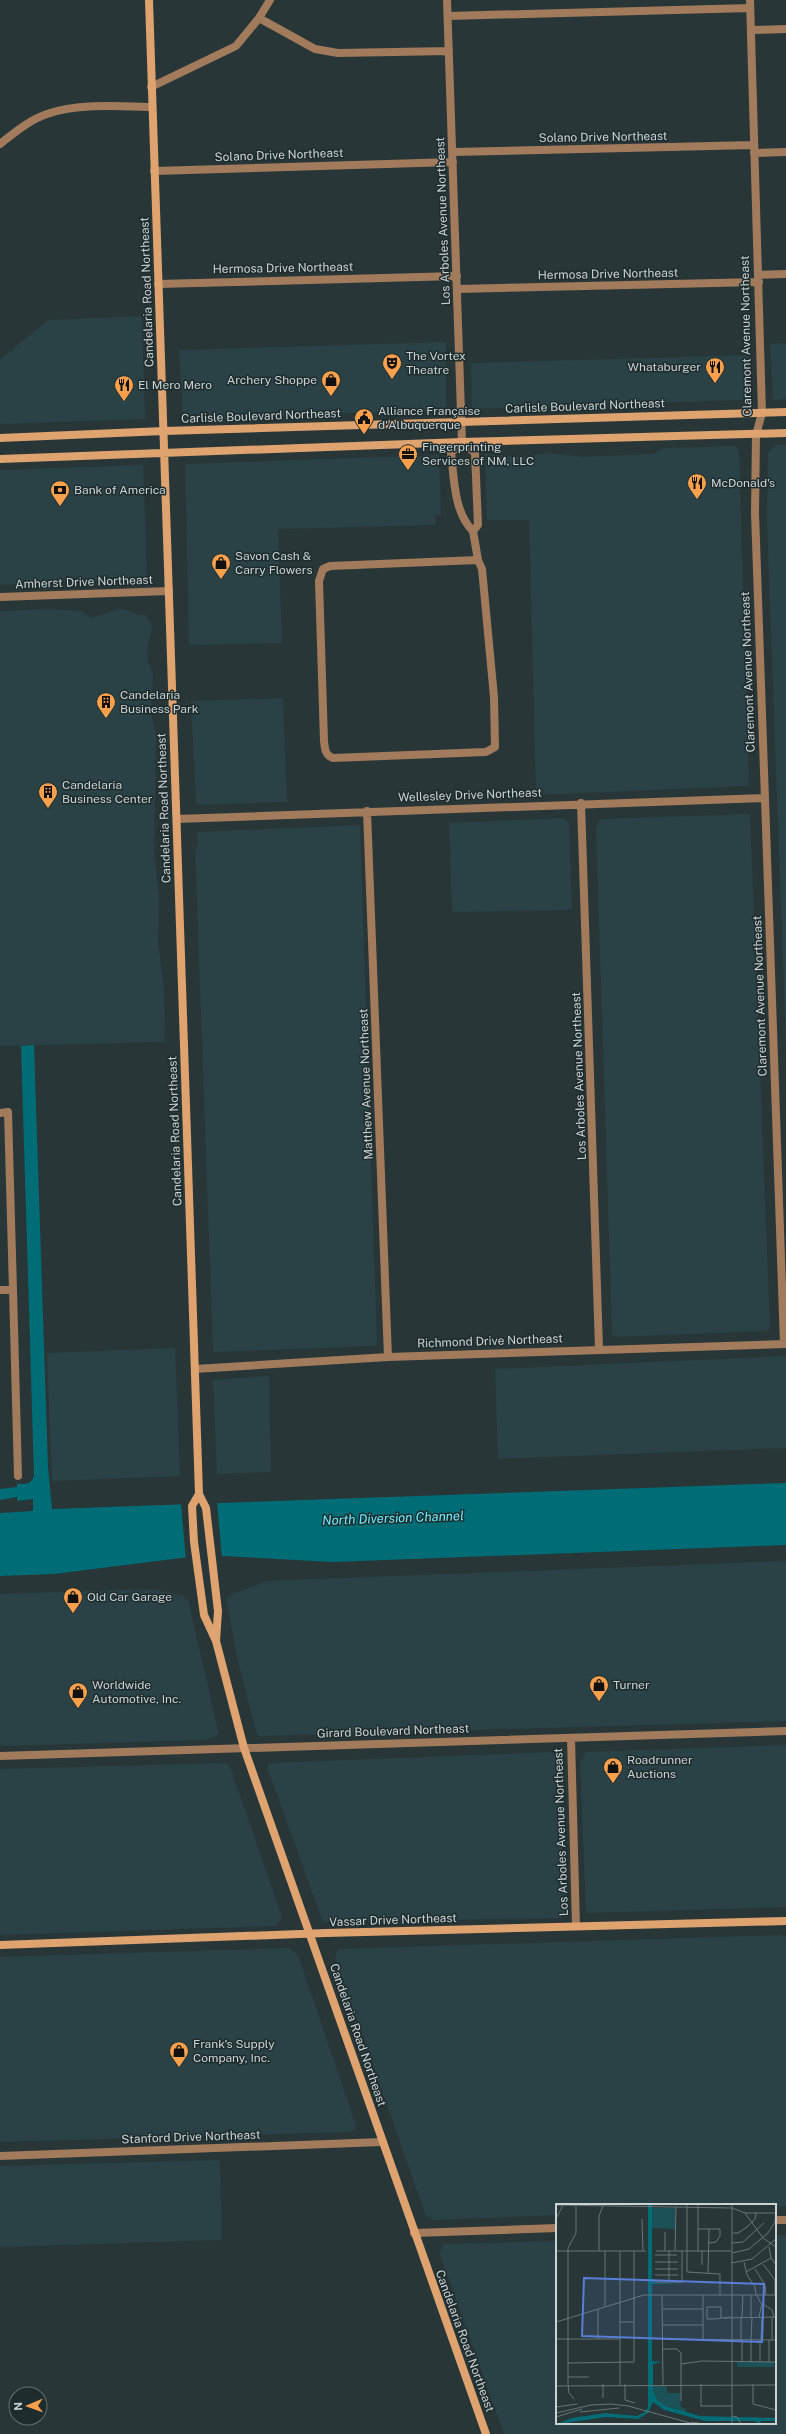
<svg xmlns="http://www.w3.org/2000/svg" width="786" height="2434" font-family="'Public Sans',sans-serif">
<style>
.built{fill:#2a4245}
.water{fill:#006c76}
.pier{fill:#283638}
.lines{fill:none;stroke-linecap:round;stroke-linejoin:round}
.street{stroke:#a17b5c;stroke-width:8}
.secondary{stroke:#dfa370;stroke-width:8}
.labels{text-anchor:middle;dominant-baseline:central;stroke-width:3;stroke-linejoin:round;paint-order:stroke}
.street-label{font-size:12px;fill:#cad3d4;stroke:#1e2c2e}
.poi-label{font-size:12px;fill:#cad3d4;stroke:#1e2c2e;text-anchor:start}
.water-label{font-size:13px;font-style:italic;fill:#6feefd;stroke:#1e2c2e}
.inset-road{fill:none;stroke:#697576;stroke-width:1}
.view{fill:#5a7dd7;fill-opacity:0.15;stroke:#5a7dd7;stroke-width:2}
.inset-edge{fill:none;stroke:#cad3d4;stroke-width:2}
</style>
<rect width="100%" height="100%" fill="#283638"/>
<!-- built -->
<path class="built" d="M142,316l3,101 -2,2 -143,5v-64l48,-40z
M446,342v68l-263,9 -4,-69z
M786,343v56l-13,1 -3,-56z
M749,355l-2,41 -5,4 -270,9 -1,-46z
M775,445h11v601l-19,-523 1,-70z
M735,446l4,4 10,336 -213,9 -7,-275h-42l-2,-66 39,3 25,-4 33,4 71,-3 11,-6z
M439,455l2,60h-6v10l-157,4 4,114 -93,2 -4,-181z
M143,465l4,113 -147,7v-115z
M50,609l31,2 10,7 28,-9 7,1 13,5h7l6,11 -5,25 1,10 5,13 -2,41 5,19 -2,118 5,46 -1,45 6,44 1,55 -165,4v-435z
M283,698l4,104 -91,3 -5,-104z
M750,814l20,514 -5,3 -149,6 -4,-3 -16,-507 4,-8z
M565,818l4,5 3,87 -120,2 -3,-89z
M360,825l17,518 -3,3 -161,6 -18,-505h3l-1,-15z
M175,1348l5,128 -128,5 -5,-128z
M786,1356v92l-288,11 -3,-90z
M269,1376l2,96 -54,2 -4,-94z
M786,1561v160l-526,15 -3,-2 -19,-72 -12,-65 40,-16z
M152,1589l33,7 -1,3h4l30,132 -1,5 -14,4 -203,6v-152z
M786,1745v162l-200,6 -6,-153h2l4,-8z
M552,1752l6,7 7,156 -3,3 -239,4 -56,-155 2,-4z
M226,1763l4,4 52,150 -6,9 -276,9v-166z
M782,1935l4,2v269l-229,-1v10l-124,5 -7,-4 -91,-259 4,-8z
M288,1948l10,7 58,171 -1,4 -4,2 -351,10v-185z
M220,2160l2,80 -222,7v-81z
M775,2235h11v199h-282l-64,-180 2,-8 3,-2 112,-3v182h218z"/>
<!-- water -->
<path class="water" d="M34,1045l14,422 4,42 734,-26v62l-453,17 -109,-6 -43,2 -127,16 -54,2v-63l33,-2v-12l-16,2v-4l-17,3v-11l17,-2v-3c8,0 15,1 17,-9l-13,-429z"/>
<!-- pier -->
<path class="pier" d="M217,1502l5,56 -36,2 -5,-56z"/>
<g class="lines">
<!-- street -->
<path class="street" d="M447,0l15,442
M750,0l12,413 -6,22 -1,78 29,831
M448,16l302,-8
M259,18l56,31 23,4 111,-2
M751,30l35,-1
M151,87l85,-41 23,-28 11,-18
M0,144c14,-11 29,-24 47,-30 29,-11 73,-8 105,-7
M453,152l301,-7
M754,153l32,-1
M154,171l299,-9
M758,275l28,-1
M158,284l299,-8
M458,289l301,-7
M462,442l13,11 3,72 -5,6c-19,-18 -19,-53 -22,-78z
M473,531l5,29 4,9 12,128 1,50 -9,5 -153,6c-8,-3 -8,-9 -9,-17l-5,-160 4,-12 7,-3 148,-6
M0,597l169,-6
M581,803l18,545
M367,811l21,546
M177,819l588,-21
M0,1113l8,-1 5,178h-13
M13,1290l5,186
M195,1369l193,-12 398,-13
M571,1738l5,188
M0,1756l786,-25
M0,2156l382,-14
M775,2220h11
M414,2233l143,-5"/>
<!-- secondary -->
<path class="secondary" d="M149,0l50,1494 7,14 12,103 -2,30
M0,438l164,-7 622,-19
M0,459l462,-17 324,-9
M199,1494l-7,12 2,36 10,73 12,26 28,107 242,686
M0,1945l326,-12 460,-12"/>
</g>
<!-- icons -->
<defs>
<symbol id="theatre-pin" viewBox="-11 -11 22 30"><path d="M0 17L-7.5 6A9.5 9.5 0 1 1 7.5 6Z" fill="#f9a04c" stroke="#1e2c2e"/><path d="M-5-5.5Q0-4 5-5.5V0Q5 5 0 6Q-5 5-5 0ZM-3.3-2.5H-1v1.5H-3.3ZM1-2.5H3.3v1.5H1ZM-2.8 1Q0 5.5 2.8 1Z" fill="#111"/></symbol>
<symbol id="restaurant-pin" viewBox="-11 -11 22 30"><path d="M0 17L-7.5 6A9.5 9.5 0 1 1 7.5 6Z" fill="#f9a04c" stroke="#1e2c2e"/><path d="M-5-6h1v4h1v-4h1v4h1v-4h1v5L-1.5 .5V6h-2V.5L-5-1ZM5-6V6H3V1.5H1.5Q1.5-4 5-6Z" fill="#111"/></symbol>
<symbol id="shop-pin" viewBox="-11 -11 22 30"><path d="M0 17L-7.5 6A9.5 9.5 0 1 1 7.5 6Z" fill="#f9a04c" stroke="#1e2c2e"/><path d="M-5-2.5h2.3a2.7 3.5 0 0 1 5.4 0H5L5.5 6h-11ZM-1.5-2.5h3a1.5 2.3 0 0 0-3 0Z" fill="#111"/></symbol>
<symbol id="civic-pin" viewBox="-11 -11 22 30"><path d="M0 17L-7.5 6A9.5 9.5 0 1 1 7.5 6Z" fill="#f9a04c" stroke="#1e2c2e"/><path d="M-.6-6.5H3V-4.5H.6V-3L4-1V1h2V6H-6V1h2V-1L-.6-3ZM-1.2 2.5V6h2.4V2.5Z" fill="#111"/></symbol>
<symbol id="office-pin" viewBox="-11 -11 22 30"><path d="M0 17L-7.5 6A9.5 9.5 0 1 1 7.5 6Z" fill="#f9a04c" stroke="#1e2c2e"/><path d="M-6-3h4V-5.5h4V-3h4V5H-6ZM-1-4.5V-3h2v-1.5ZM-6 0V1H6V0Z" fill="#111"/></symbol>
<symbol id="bank-pin" viewBox="-11 -11 22 30"><path d="M0 17L-7.5 6A9.5 9.5 0 1 1 7.5 6Z" fill="#f9a04c" stroke="#1e2c2e"/><path d="M-6-4H6V4H-6ZM0-2.3a2.3 2.3 0 1 0 0 4.6a2.3 2.3 0 1 0 0-4.6Z" fill="#111"/></symbol>
<symbol id="building-pin" viewBox="-11 -11 22 30"><path d="M0 17L-7.5 6A9.5 9.5 0 1 1 7.5 6Z" fill="#f9a04c" stroke="#1e2c2e"/><path d="M-4-6H4V6H1V3H-1V6H-4ZM-2.5-4.3h1.7v1.8h-1.7ZM.8-4.3h1.7v1.8H.8ZM-2.5-1h1.7V.8h-1.7ZM.8-1h1.7V.8H.8Z" fill="#111"/></symbol>
</defs>
<g fill-rule="evenodd">
<use href="#theatre-pin" x="381" y="352" width="22" height="30"/>
<use href="#restaurant-pin" x="704" y="356" width="22" height="30"/>
<use href="#shop-pin" x="320" y="369" width="22" height="30"/>
<use href="#restaurant-pin" x="113" y="374" width="22" height="30"/>
<use href="#civic-pin" x="353" y="407" width="22" height="30"/>
<use href="#office-pin" x="397" y="443" width="22" height="30"/>
<use href="#restaurant-pin" x="686" y="472" width="22" height="30"/>
<use href="#bank-pin" x="49" y="479" width="22" height="30"/>
<use href="#shop-pin" x="210" y="552" width="22" height="30"/>
<use href="#building-pin" x="95" y="691" width="22" height="30"/>
<use href="#building-pin" x="37" y="781" width="22" height="30"/>
<use href="#shop-pin" x="62" y="1586" width="22" height="30"/>
<use href="#shop-pin" x="588" y="1674" width="22" height="30"/>
<use href="#shop-pin" x="67" y="1681" width="22" height="30"/>
<use href="#shop-pin" x="602" y="1756" width="22" height="30"/>
<use href="#shop-pin" x="168" y="2040" width="22" height="30"/>
</g>
<g class="labels">
<!-- street labels -->
<g class="street-label">
<text transform="translate(603 137) rotate(-1)">Solano Drive Northeast</text>
<text transform="translate(279 155) rotate(-2)">Solano Drive Northeast</text>
<text transform="translate(443 221) rotate(-92)">Los Arboles Avenue Northeast</text>
<text transform="translate(283 268) rotate(-1)">Hermosa Drive Northeast</text>
<text transform="translate(608 274) rotate(-1)">Hermosa Drive Northeast</text>
<text transform="translate(147 292) rotate(-92)">Candelaria Road Northeast</text>
<text transform="translate(746 336) rotate(-91)">Claremont Avenue Northeast</text>
<text transform="translate(585 406) rotate(-2)">Carlisle Boulevard Northeast</text>
<text transform="translate(261 416) rotate(-2)">Carlisle Boulevard Northeast</text>
<text transform="translate(84 582) rotate(-2)">Amherst Drive Northeast</text>
<text transform="translate(748 672) rotate(-92)">Claremont Avenue Northeast</text>
<text transform="translate(470 795) rotate(-2)">Wellesley Drive Northeast</text>
<text transform="translate(164 808) rotate(-92)">Candelaria Road Northeast</text>
<text transform="translate(760 996) rotate(-92)">Claremont Avenue Northeast</text>
<text transform="translate(579 1076) rotate(-92)">Los Arboles Avenue Northeast</text>
<text transform="translate(366 1084) rotate(-92)">Matthew Avenue Northeast</text>
<text transform="translate(175 1131) rotate(-92)">Candelaria Road Northeast</text>
<text transform="translate(490 1341) rotate(-2)">Richmond Drive Northeast</text>
<text transform="translate(393 1731) rotate(-2)">Girard Boulevard Northeast</text>
<text transform="translate(561 1832) rotate(-92)">Los Arboles Avenue Northeast</text>
<text transform="translate(393 1920) rotate(-2)">Vassar Drive Northeast</text>
<text transform="translate(358 2035) rotate(71)">Candelaria Road Northeast</text>
<text transform="translate(191 2137) rotate(-2)">Stanford Drive Northeast</text>
<text transform="translate(465 2341) rotate(70)">Candelaria Road Northeast</text>
</g>
<!-- poi labels -->
<g class="poi-label">
<text x="406" y="356">The Vortex<tspan x="406" dy="14">Theatre</tspan></text>
<text x="701" y="367" text-anchor="end">Whataburger</text>
<text x="317" y="380" text-anchor="end">Archery Shoppe</text>
<text x="138" y="385">El Mero Mero</text>
<text x="378" y="411">Alliance Française<tspan x="378" dy="14">d'Albuquerque</tspan></text>
<text x="422" y="447">Fingerprinting<tspan x="422" dy="14">Services of NM, LLC</tspan></text>
<text x="711" y="483">McDonald's</text>
<text x="74" y="490">Bank of America</text>
<text x="235" y="556">Savon Cash &amp;<tspan x="235" dy="14">Carry Flowers</tspan></text>
<text x="120" y="695">Candelaria<tspan x="120" dy="14">Business Park</tspan></text>
<text x="62" y="785">Candelaria<tspan x="62" dy="14">Business Center</tspan></text>
<text x="87" y="1597">Old Car Garage</text>
<text x="92" y="1685">Worldwide<tspan x="92" dy="14">Automotive, Inc.</tspan></text>
<text x="613" y="1685">Turner</text>
<text x="627" y="1760">Roadrunner<tspan x="627" dy="14">Auctions</tspan></text>
<text x="193" y="2044">Frank's Supply<tspan x="193" dy="14">Company, Inc.</tspan></text>
</g>
<!-- water labels -->
<g class="water-label">
<text transform="translate(393 1518) rotate(-2)">North Diversion Channel</text>
</g>
</g>
<!-- overview -->
<g transform="translate(556 2204)">
<rect width="220" height="220" fill="#283638"/>
<path d="M96,4h23v21l-23,-1zM181,158h37v5h-37zM97,182h14v7h13l1,14 5,2v3l-27,-9 -5,-7z" fill="#1c5158"/>
<path d="M92,0h4v79l1,-6 2,6h32l-35,1v77l10,1 -9,2v26l4,10 9,6 34,10 76,2v3h-16l2,3 -8,-3h-49l-41,-11 -11,-8 -5,11 -10,6 -32,-2 -49,7 15,-6 33,-5 32,3 8,-4 3,-5z" fill="#006c76"/>
<path class="inset-road" d="M131,0v68l33,2v21M142,0v47M0,1l176,3M176,4l13,5h31M189,9l18,25 13,9M0,15l7,-14M86,15l1,32M142,25h22v7l-4,6 -7,1M109,28v19M177,29h5l9,-6 8,-8 1,-6M176,39l11,-1 21,-19M213,43l2,11 5,7M0,47h90M43,47v-35l4,-10M100,47h75M113,47v31h13v-31M119,47l1,-44M146,47v14M176,49l17,-4 19,-16 7,-11 1,-18M99,51h22M99,58h23M188,58l3,13 8,12 1,8M175,59l21,-4 24,-20M207,60l12,16v15M99,65h23M199,65l10,16 1,10M190,68l25,-14M152,70l1,-45M99,71h23M99,78h14M106,91l1,90M147,91v44M201,91l3,7 12,8 2,7M49,102v-55M107,105h40M174,113l-6,1 52,-1M186,113l1,-22M195,113v-22M203,113l3,-14M165,114v-11h-14v12h9l5,-1h3M0,118l88,-27h132M64,118h14M107,121h40M0,135h64M42,135v-30M107,135l113,1M185,136v-23M186,136v21M195,136l1,-23M205,136l1,-23M216,136v-23M107,145h14l4,4v48M195,158v-22M204,158v-22M213,158v-22M12,159l66,-1v-111M125,160l21,-3 74,1M12,173h21M47,180v14M69,180v16l10,3M145,180v22h31M197,180v20l23,6M64,181v-134M0,182l220,-1M18,195l-5,-6 -1,-9v-136l8,-15v-27M0,203l21,-3M24,208l39,-4M0,209l35,-8 20,-1 17,2 66,18M176,212l5,1 4,7M0,213l26,-8M135,218l13,2M176,220v-220"/>
<path class="view" d="M28,74l180,6 -2,58 -180,-6z"/>
<rect width="220" height="220" class="inset-edge"/>
</g>
<!-- north arrow -->
<g transform="translate(28 2406) rotate(268)"><circle r="19" fill="#1e2c2e" stroke="#636f70"/>
<path d="M0-3L7 15L0 10L-7 15Z" fill="#f9a04c"/>
<text y="-6" font-size="11" font-weight="bold" text-anchor="middle" fill="#cad3d4">N</text>
</g>
</svg>
